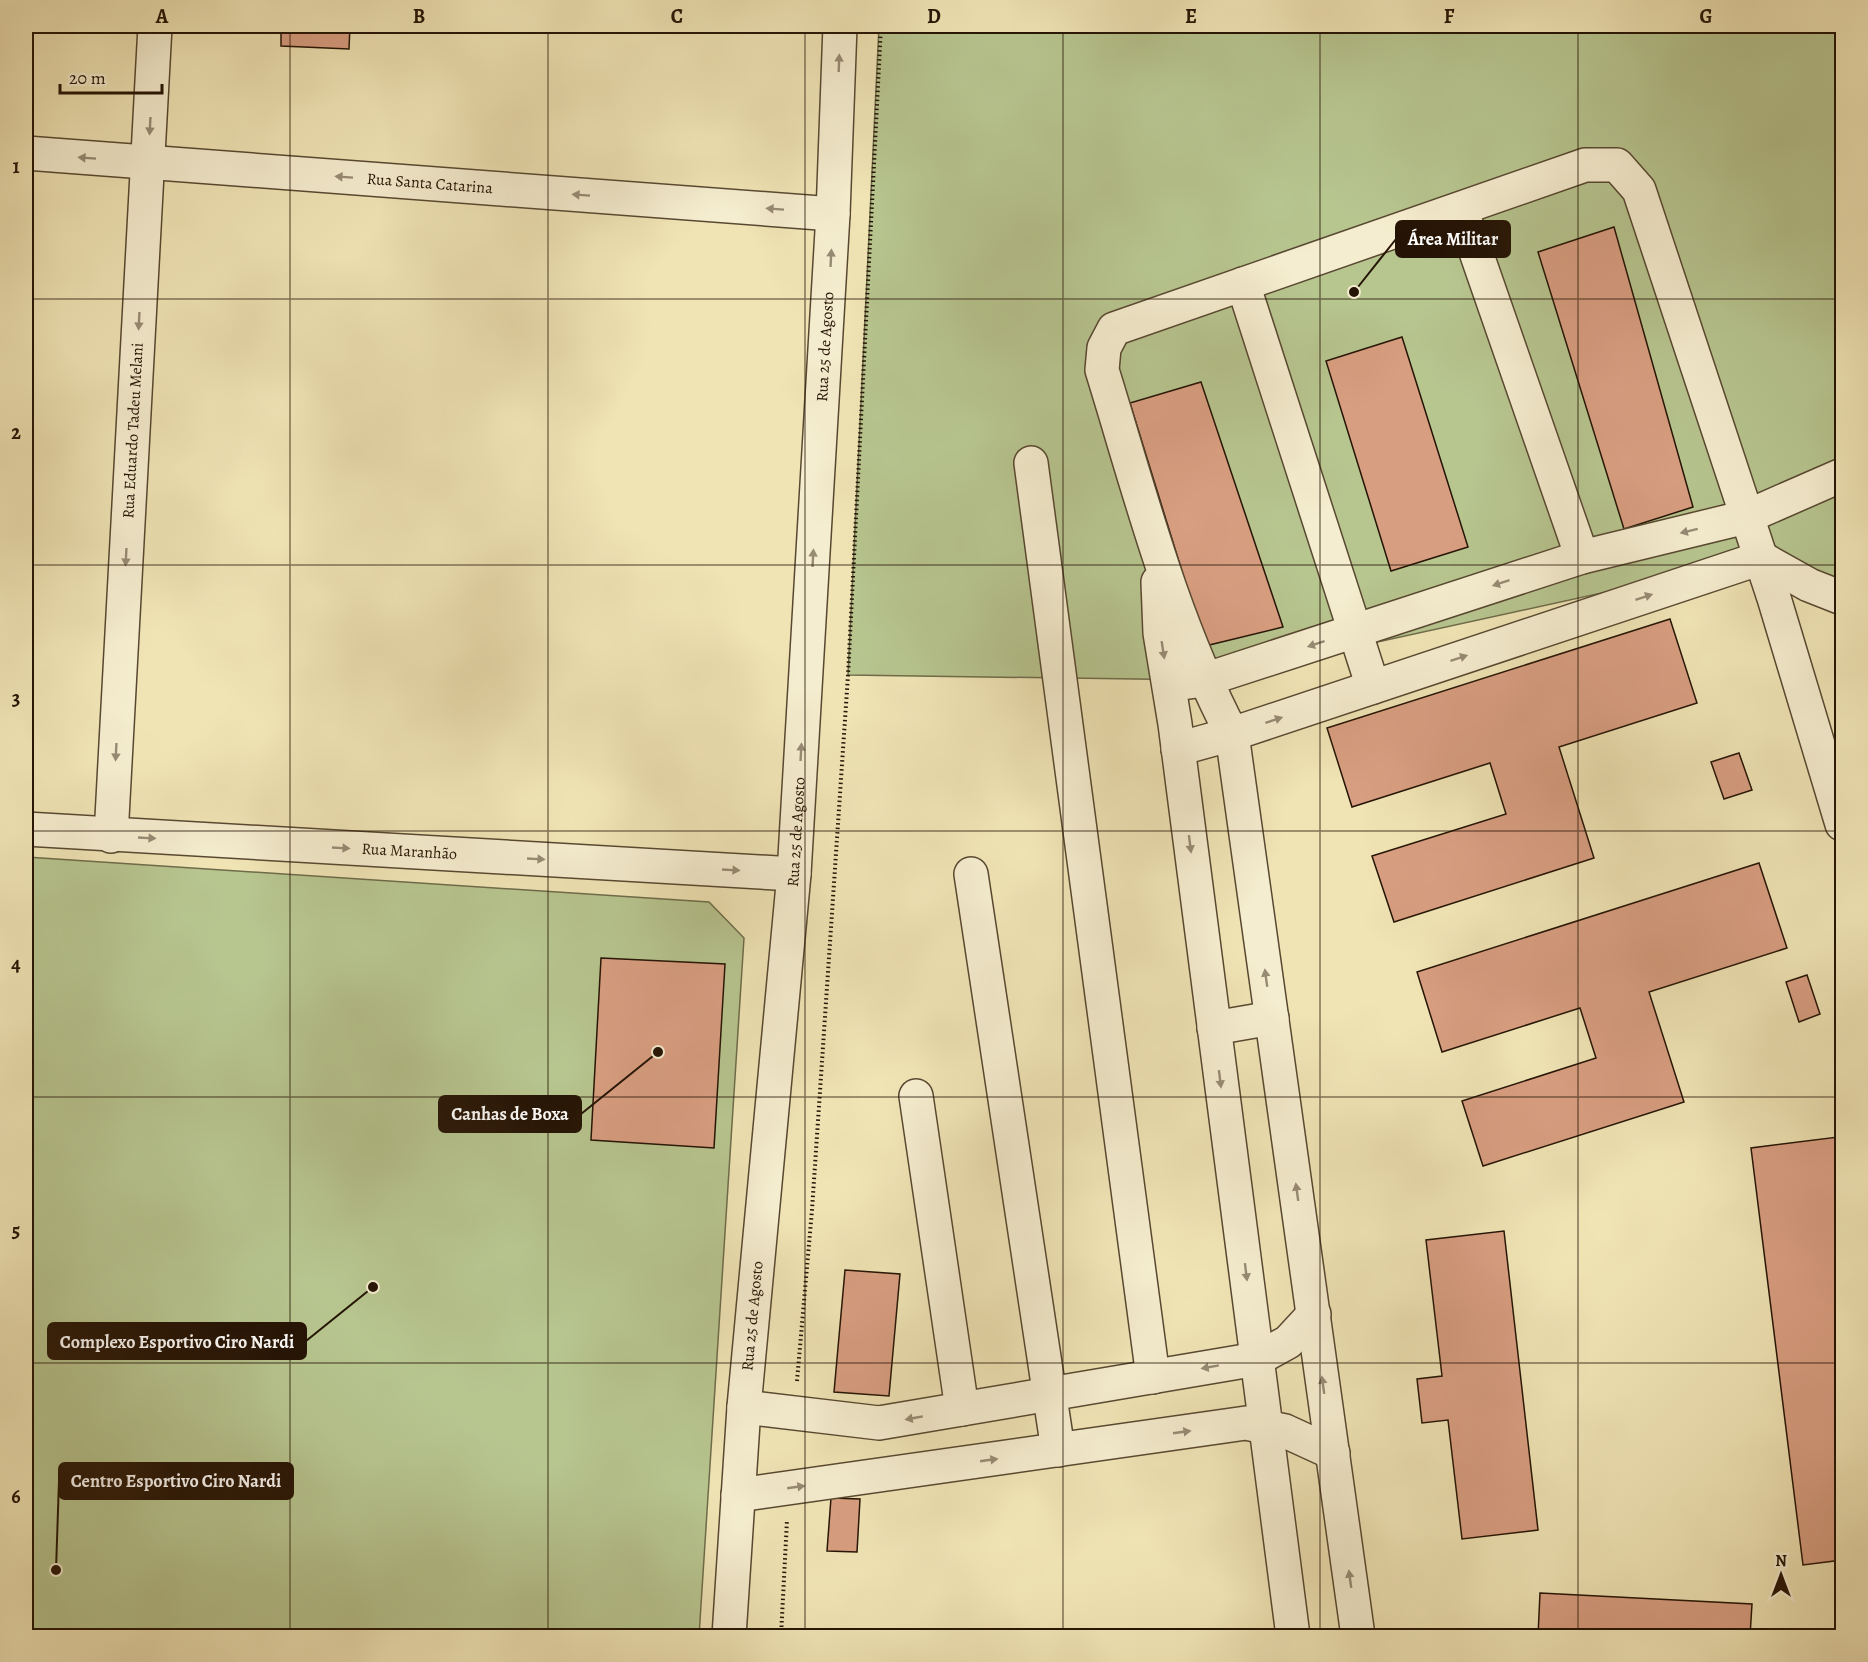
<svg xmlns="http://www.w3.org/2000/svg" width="1868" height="1662" font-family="Alegreya,serif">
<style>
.green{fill:#b7c58f;stroke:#6e6c4a;stroke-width:1.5}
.building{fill:#d89e81;stroke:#251405;stroke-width:1.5}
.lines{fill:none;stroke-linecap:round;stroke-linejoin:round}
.minor-casing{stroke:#584831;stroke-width:36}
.path{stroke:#251405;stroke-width:4;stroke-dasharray:1.5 3;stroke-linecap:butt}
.minor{stroke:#f5edcf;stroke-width:33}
.oneway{fill:#978b74}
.grid{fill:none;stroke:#251405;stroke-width:1.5;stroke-opacity:0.55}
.labels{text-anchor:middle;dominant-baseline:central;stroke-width:4.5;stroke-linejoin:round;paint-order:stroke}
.street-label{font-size:16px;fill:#251405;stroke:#f5edcf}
.leader{fill:none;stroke:#251405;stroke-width:2}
.callout-dot{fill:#251405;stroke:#f5edcf;stroke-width:2}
.callout{fill:#251405;stroke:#251405;stroke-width:2}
.callout-label{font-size:18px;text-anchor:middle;font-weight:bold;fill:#fff}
.neatline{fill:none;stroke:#251405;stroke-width:2}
.grid-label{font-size:20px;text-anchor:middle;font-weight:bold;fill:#251405}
</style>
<rect width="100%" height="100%" fill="#f0e4b5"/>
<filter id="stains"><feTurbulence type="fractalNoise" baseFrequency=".00333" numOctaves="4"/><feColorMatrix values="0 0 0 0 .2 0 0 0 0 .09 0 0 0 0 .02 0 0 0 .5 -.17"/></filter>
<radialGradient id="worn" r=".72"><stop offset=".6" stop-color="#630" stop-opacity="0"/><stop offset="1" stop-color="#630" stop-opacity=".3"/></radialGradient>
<!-- green -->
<path class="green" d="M879,26h963v578l-81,-46 -557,122 -356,-5z
M26,857l683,45 35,36 -45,698h-673z"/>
<!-- building -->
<path class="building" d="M281,26h69l-1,23 -68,-3z
M1614,227l79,280 -69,22 -86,-277z
M1402,337l66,210 -77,24 -65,-210z
M1201,382l82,245 -78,19 -75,-243z
M1670,619l27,84 -138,44 35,111 -200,64 -22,-66 134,-42 -16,-51 -138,44 -25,-79z
M1739,753l13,37 -28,9 -13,-37z
M1759,863l28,85 -138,44 35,110 -201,64 -21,-65 134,-43 -16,-50 -138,44 -25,-80z
M601,958l124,6 -11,184 -123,-8z
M1807,975l13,39 -21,8 -13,-40z
M1838,1137l4,35v388l-39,5 -52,-417z
M1504,1231l34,299 -76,9 -14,-119 -26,3 -5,-44 25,-3 -16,-136z
M845,1270l55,4 -11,122 -55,-4z
M831,1498l29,1 -3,53 -30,-1z
M1540,1593l212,11 -2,32h-212z"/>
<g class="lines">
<defs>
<g id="minor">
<path id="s1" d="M26,153l807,61"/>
<path d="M1461,209l121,348"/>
<path d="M1243,284l130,403"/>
<path d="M1031,463l122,914"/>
<path d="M1158,582l2,51 15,91 118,912"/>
<path d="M1182,683l22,-3 378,-123 164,-40 96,-42"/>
<path d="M1178,749l54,-15 529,-176 48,27 33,13"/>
<path id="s2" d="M26,829l768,45"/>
<path id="s3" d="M111,836l44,-810"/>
<path d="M971,874l87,576"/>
<path d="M1214,1028l58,-10"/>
<path d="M916,1096l46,313"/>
<path d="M744,1407l135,16 378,-64 31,-17 26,-28"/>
<path d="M738,1495l508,-72 39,8 48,22"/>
<path id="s4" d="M729,1636l15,-229 50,-533 39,-660 7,-188"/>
<path d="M1358,1636l-126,-902c-60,-114 -92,-241 -130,-364l2,-22 10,-19 471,-164h32l22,25 135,408 68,226"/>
</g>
</defs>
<!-- minor casing -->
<use href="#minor" class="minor-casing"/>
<!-- path -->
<path class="path" d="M797,1381l15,-171 36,-535 33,-649
M781,1636l6,-116"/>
<!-- minor -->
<use href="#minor" class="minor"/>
</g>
<!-- one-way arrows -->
<defs><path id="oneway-solid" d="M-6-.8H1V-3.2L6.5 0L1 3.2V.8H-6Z" transform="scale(1.5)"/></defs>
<g class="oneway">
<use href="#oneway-solid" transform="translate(839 63) rotate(-88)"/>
<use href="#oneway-solid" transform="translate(150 126) rotate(93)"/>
<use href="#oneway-solid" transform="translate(87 158) rotate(-176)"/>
<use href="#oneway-solid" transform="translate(344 177) rotate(-176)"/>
<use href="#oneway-solid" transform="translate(581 195) rotate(-176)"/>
<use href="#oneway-solid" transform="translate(775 209) rotate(-176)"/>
<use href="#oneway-solid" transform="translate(831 258) rotate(-87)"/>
<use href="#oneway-solid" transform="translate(139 321) rotate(93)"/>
<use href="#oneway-solid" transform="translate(1689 531) rotate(166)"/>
<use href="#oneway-solid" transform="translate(126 557) rotate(93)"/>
<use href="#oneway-solid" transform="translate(813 558) rotate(-87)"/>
<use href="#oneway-solid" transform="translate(1501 583) rotate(162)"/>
<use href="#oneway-solid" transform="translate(1644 597) rotate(-18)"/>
<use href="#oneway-solid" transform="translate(1316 644) rotate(162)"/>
<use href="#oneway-solid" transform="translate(1163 650) rotate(81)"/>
<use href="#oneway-solid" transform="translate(1459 658) rotate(-18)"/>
<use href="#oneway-solid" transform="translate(1274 720) rotate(-18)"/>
<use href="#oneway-solid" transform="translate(116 752) rotate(93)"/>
<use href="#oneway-solid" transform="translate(801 752) rotate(-87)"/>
<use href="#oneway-solid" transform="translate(147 838) rotate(3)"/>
<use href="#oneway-solid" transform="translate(1190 844) rotate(83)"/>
<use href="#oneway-solid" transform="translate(341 848) rotate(3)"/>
<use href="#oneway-solid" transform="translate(536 859) rotate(3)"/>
<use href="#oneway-solid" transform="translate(731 870) rotate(3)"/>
<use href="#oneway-solid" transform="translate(1266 978) rotate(-98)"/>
<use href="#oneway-solid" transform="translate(1220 1079) rotate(83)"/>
<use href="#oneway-solid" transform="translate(1297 1192) rotate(-98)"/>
<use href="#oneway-solid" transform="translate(1246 1272) rotate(83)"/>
<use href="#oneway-solid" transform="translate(1210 1367) rotate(170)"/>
<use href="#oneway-solid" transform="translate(1323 1385) rotate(-98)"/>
<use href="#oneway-solid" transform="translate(914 1418) rotate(170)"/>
<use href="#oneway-solid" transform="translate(1182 1432) rotate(-8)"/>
<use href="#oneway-solid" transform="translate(989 1460) rotate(-8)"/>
<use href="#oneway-solid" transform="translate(796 1487) rotate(-8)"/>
<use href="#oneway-solid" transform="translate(1350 1579) rotate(-98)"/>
</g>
<!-- grid -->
<path class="grid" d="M290,26v1610M548,26v1610M805,26v1610M1063,26v1610M1320,26v1610M1578,26v1610M26,299h1816M26,565h1816M26,831h1816M26,1097h1816M26,1363h1816"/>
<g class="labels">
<!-- street labels -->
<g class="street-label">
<text stroke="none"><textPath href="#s1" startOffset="405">Rua Santa Catarina</textPath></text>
<text stroke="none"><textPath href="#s4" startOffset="1293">Rua 25 de Agosto</textPath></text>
<text stroke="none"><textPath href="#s3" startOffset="406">Rua Eduardo Tadeu Melani</textPath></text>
<text stroke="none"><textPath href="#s4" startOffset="807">Rua 25 de Agosto</textPath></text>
<text stroke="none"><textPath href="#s2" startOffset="384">Rua Maranhão</textPath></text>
<text stroke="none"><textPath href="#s4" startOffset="321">Rua 25 de Agosto</textPath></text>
</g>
</g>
<!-- callouts -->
<path class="leader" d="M1354 292L1396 239M658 1052L581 1114M373 1287L306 1341M56 1570L59 1481"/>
<g class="callout-dot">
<circle cx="1354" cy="292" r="6"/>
<circle cx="658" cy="1052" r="6"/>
<circle cx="373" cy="1287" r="6"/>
<circle cx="56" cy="1570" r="6"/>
</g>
<g class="callout">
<rect x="1396" y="221" width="114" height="36" rx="6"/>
<rect x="439" y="1096" width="142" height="36" rx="6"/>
<rect x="48" y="1323" width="258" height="36" rx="6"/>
<rect x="59" y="1463" width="234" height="36" rx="6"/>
</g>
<g class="callout-label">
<text x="1453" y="245">Área Militar</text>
<text x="510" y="1120">Canhas de Boxa</text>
<text x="177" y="1348">Complexo Esportivo Ciro Nardi</text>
<text x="176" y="1487">Centro Esportivo Ciro Nardi</text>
</g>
<!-- margin -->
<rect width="1868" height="1662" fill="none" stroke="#f0e4b5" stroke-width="66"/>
<!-- north arrow -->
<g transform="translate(1781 1575)" stroke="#f5edcf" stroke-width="4.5" paint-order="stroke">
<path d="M0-4.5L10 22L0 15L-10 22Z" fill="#251405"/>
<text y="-9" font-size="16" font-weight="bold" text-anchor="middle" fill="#251405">N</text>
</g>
<!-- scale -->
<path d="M60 84v9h102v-9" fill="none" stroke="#251405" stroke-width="3"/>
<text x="69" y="84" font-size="18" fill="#251405" stroke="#f5edcf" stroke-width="4.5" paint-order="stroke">20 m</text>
<rect x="33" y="33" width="1802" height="1596" class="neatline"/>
<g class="grid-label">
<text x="162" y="23">A</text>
<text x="419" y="23">B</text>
<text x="677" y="23">C</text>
<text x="934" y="23">D</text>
<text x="1191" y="23">E</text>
<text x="1449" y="23">F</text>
<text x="1706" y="23">G</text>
<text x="16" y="173">1</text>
<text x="16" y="439">2</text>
<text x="16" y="705">3</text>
<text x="16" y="971">4</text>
<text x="16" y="1237">5</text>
<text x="16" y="1503">6</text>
</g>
<rect width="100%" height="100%" filter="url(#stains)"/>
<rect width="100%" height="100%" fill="url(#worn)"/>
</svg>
